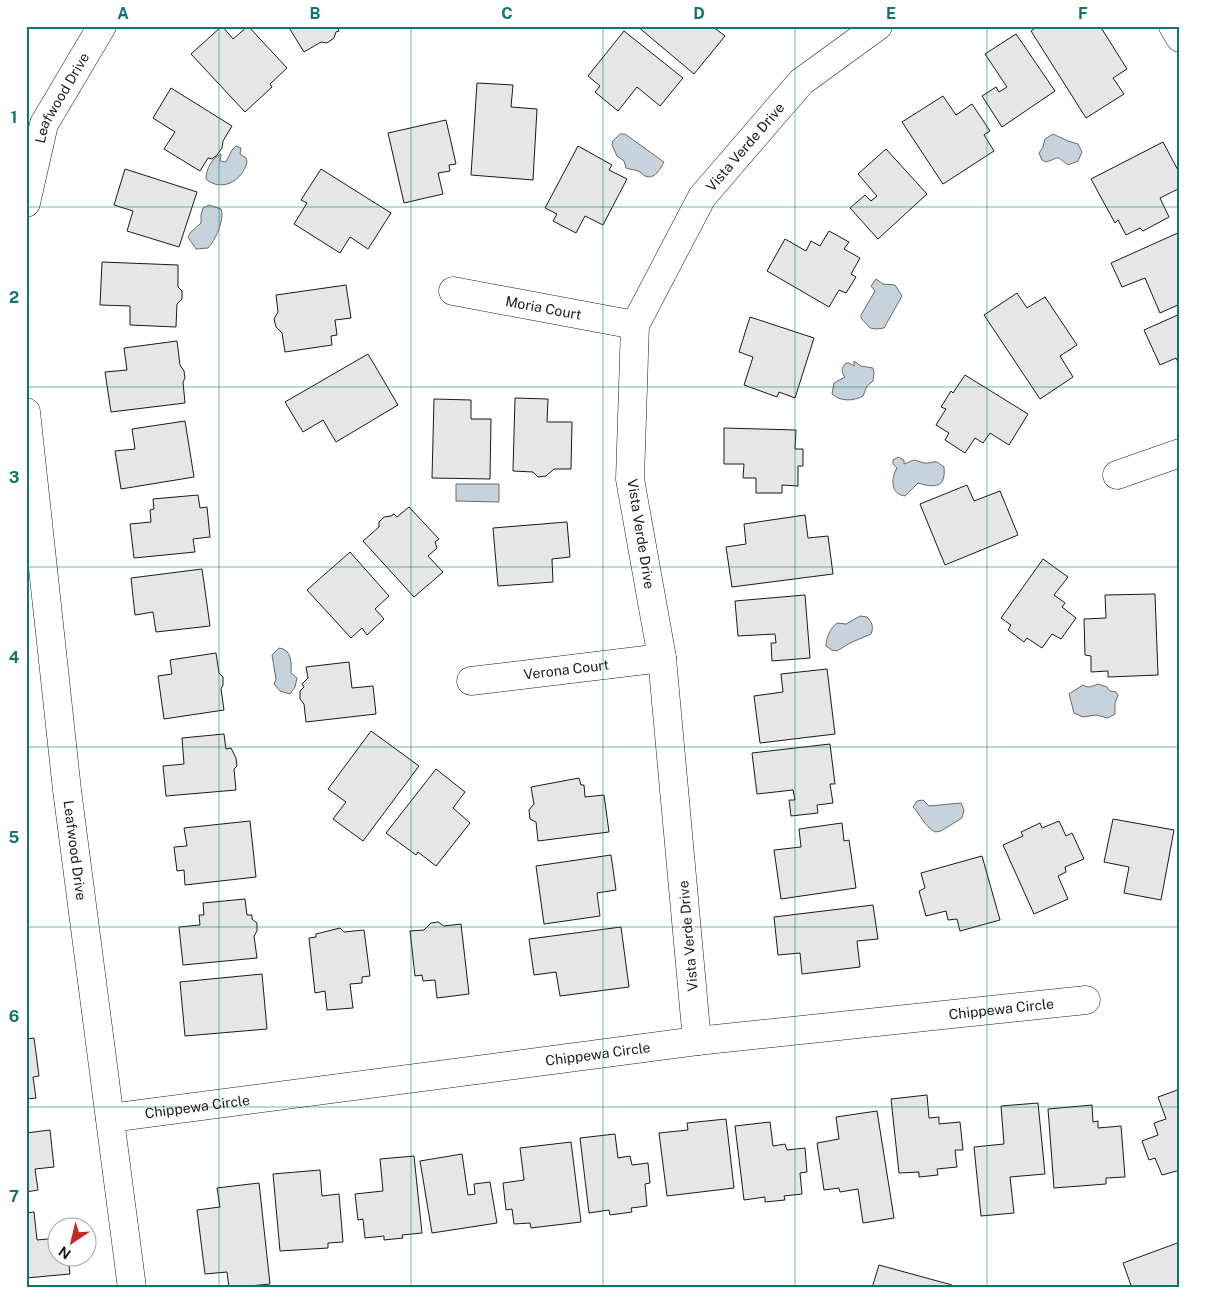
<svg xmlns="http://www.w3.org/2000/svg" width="1206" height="1314" font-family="'Public Sans',sans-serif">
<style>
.water{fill:#c6d2dc;stroke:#6a6a6a}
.building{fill:#e6e6e6;stroke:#1a1a1a}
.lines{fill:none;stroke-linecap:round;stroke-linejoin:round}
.street-casing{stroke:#1a1a1a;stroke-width:29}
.street{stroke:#fff;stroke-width:28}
.grid{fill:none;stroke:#0f766e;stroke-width:1;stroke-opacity:0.55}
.labels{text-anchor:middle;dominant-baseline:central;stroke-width:4;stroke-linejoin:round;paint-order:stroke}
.street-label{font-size:14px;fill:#1a1a1a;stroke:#fff}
.neatline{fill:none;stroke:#0f766e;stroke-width:2}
.grid-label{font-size:16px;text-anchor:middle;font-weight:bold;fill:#0f766e}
</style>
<rect width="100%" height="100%" fill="#fff"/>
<!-- water -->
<path class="water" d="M620,134h5l39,28c-4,7 -9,18 -19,14 -2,-1 -4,-4 -7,-5 -3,-2 -8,-1 -12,-3l-2,-7 -7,-5 -5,-11 1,-4z
M1053,134l15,7 10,3 4,8 -4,9 -10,4c-14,-10 -6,-8 -22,-3l-4,-2 -3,-7 4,-6 2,-8z
M236,146l5,2 -1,6 6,4 1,4c-4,18 -25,31 -41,17 0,-10 6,-21 15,-25l-1,7 6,1 6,-12z
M209,205l12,4c4,10 -6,32 -13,39l-12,1 -8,-12 2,-4 11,-10v-8l2,-7z
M876,279l7,5 12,1 7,11 -18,32 -7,1 -7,-1 -9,-10v-3l14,-24 -4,-5z
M854,361l7,5 12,2 1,5 -1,8 -6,5 -4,10c-9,5 -23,6 -31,-2l2,-11 11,-6c-4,-5 -4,-9 1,-14h3l5,3z
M898,457l6,3v4c13,-5 7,-5 20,-1 5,1 9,-2 13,-1l7,5c2,21 -9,21 -26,16l-13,13c-15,-2 -14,-18 -8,-28l-4,-4v-4z
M456,484h43v18l-43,-1z
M860,616l7,1c5,6 7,9 4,17l-21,9 -13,8 -5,-1 -6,-4c0,-9 4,-17 11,-23l9,1z
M279,648c12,1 13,14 12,25l6,5 -2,9 -5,7 -10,-3 -6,-7 2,-5 -4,-24z
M1098,684l9,3 3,4 6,1 2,3 -3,8v11l-7,4 -12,-3 -13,2 -9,-4 -5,-19 14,-9c6,4 9,1 15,-1z
M923,800l6,6 32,-3 3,7 -2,8 -21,13 -6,1c-11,-6 -14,-17 -22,-25l4,-6z"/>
<!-- building -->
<path class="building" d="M222,26l11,13 15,-13 39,42 -17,16 2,3 -27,25 -54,-58z
M288,26h49l2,5 -3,1 -2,6 -7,5 -6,-1 -17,10z
M637,26h75l13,10 -31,38z
M1038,26h37l1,2 3,-2h21l27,43 -14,9 11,16 -38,24 -55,-87z
M624,31l59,47 -23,28 -23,-19 -19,24 -23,-19 5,-6 -12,-10z
M1016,34l39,57 -53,36 -20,-31 14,-9 3,5 8,-5 -22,-33z
M477,83l36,2 -2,22 26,2 -4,71 -62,-5z
M171,88l61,38 -9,15 -1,7 -5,7 -5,4 -4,-1 -8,13 -36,-22 11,-17 -22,-14z
M943,96l13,19 16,-11 18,27 -6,4 10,16 -51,33 -41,-62z
M446,120l10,44 -7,1 1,6 -12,2 5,21 -39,9 -16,-70z
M1163,142l17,32v14l-20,10 9,19 -26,14 -3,-3 -14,7 -8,-15 -3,3 -24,-44z
M578,146l34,19 -3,5 18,9 -24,46 -18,-9 -9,17 -23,-12 4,-7 -12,-6z
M886,149l41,45 -49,45 -28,-31 15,-13 6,6 6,-5 -19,-22z
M125,169l72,23 -18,55 -52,-16 6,-20 -19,-6z
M321,169l70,44 -23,36 -18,-12 -10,16 -46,-29 13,-21 -6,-3z
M829,231l20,11 -5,7 16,9 -9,16 5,3 -10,16 -7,-3 -10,17 -62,-36 18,-32 21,12 5,-10 9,5z
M1180,232v72l-20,9 -15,-35 -23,9 -11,-24z
M102,262l76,3v22l4,4v8l-5,5 -1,23 -46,-2v-19l-30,-1z
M346,285l5,33 -16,2 2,15 -6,1 1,9 -47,7 -3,-19 -6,-6 -2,-8 4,-7 -2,-17z
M1017,293l10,15 18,-11 32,48 -17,11 13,21 -33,22 -56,-84z
M1180,314v52l-4,-8 -16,7 -16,-35z
M750,317l64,21 -19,60 -16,-6 -2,5 -33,-12 9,-28 -14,-5z
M177,341l3,24 4,6 1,7 -2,4 2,21 -74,9 -6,-40 22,-2 -3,-22z
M368,354l30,51 -62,37 -13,-22 -20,12 -18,-30z
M965,375l63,39 -19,31 -19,-12 -7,10 -8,-5 -10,15 -20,-13 4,-7 -13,-8 10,-16 -5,-2 10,-16 2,2z
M515,398l33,1 -1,23h25l-1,47h-17l-8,7 -8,1 -5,-5 -20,-1z
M434,399l37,1v19h20l-1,60 -58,-1z
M185,421l9,56 -73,12 -6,-38 20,-2 -3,-20z
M724,428l72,2 -1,19h8v17h-5v20l-16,-1v8h-26v-15h-13l1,-14h-20z
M967,485l7,16 26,-10 18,44 -73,30 -25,-61z
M198,495l2,13 7,-1 3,30 -17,2 2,13 -61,6 -4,-34 21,-2 -1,-12 4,-1 -1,-10z
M409,507l30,32 -4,3 2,6 -9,8 15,16 -29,25 -51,-56 16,-14v-5l5,-5 7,-1 3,-2 3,3z
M805,515l3,23 20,-2 5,38 -101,13 -6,-40 20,-3 -2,-20z
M567,522l3,35 -18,2 1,23 -55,4 -5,-58z
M350,552l39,44 -14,13 9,10 -17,16 -5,-7 -11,10 -44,-48z
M1043,559l25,18 -14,18 11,8 -3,4 14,11 -15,21 -9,-5 -10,14 -15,-10 -3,4 -16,-12 3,-5 -10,-7z
M202,569l8,57 -54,6 -3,-20 -18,3 -4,-37z
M1155,594l3,81 -50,2v-6l-17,1v-16l-6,-1 -1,-36 22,-1 -1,-23z
M805,595l5,63 -38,3 -1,-18h5l-1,-9 -37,2 -3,-35z
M216,653l3,20 4,4v8l-2,4 3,21 -60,9 -6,-43 14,-2 -2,-14z
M349,662l3,26 21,-2 3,28 -70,8 -2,-18 -4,-5v-8l4,-4 -2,-3 6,-6 -2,-11z
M827,669l8,65 -75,9 -6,-47 29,-4 -2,-18z
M371,731l48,35 -56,75 -30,-22 13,-17 -18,-13z
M224,734l2,15 5,-1 5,10 1,8 -3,3 2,21 -70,6 -3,-30 21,-2 -2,-26z
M830,744l5,40h-5l3,19 -16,2 1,8 -27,3 -2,-16h6l-2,-10 -36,4 -5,-41z
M436,769l29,23 -12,16 17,15 -34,43 -18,-14 -2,3 -30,-22z
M579,778l2,7h3l1,12 19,-2 5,37 -71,9 -2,-19 -6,-3 -1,-9 5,-6 -3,-17z
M1113,819l61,11 -13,70 -37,-7 5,-26 -25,-5z
M250,821l6,56 -71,8 -1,-15 -7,1 -3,-24 13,-1 -3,-18z
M1059,821l7,15 6,-3 12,26 -19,8 1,5 -8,4 10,23 -34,15 -31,-69 20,-9 -2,-4 19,-9 2,5z
M842,823l2,18 5,-1 7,48 -75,11 -7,-49 27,-3 -2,-18z
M611,855l5,35 -19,3 3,23 -56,8 -8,-58z
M982,856l18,64 -40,11 -3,-12 -9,1 -2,-9 -20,5 -7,-25 6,-3 -4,-15z
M245,899l2,16h5v4l5,4v8l-3,5 3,22 -74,7 -4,-38 21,-2 -1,-10h5l-1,-12z
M873,905l5,34 -21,2 3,26 -58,7 -2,-21 -22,2 -4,-38z
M438,922l6,4 17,-2 8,70 -32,4 -2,-18 -12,1 -1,-6 -7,1 -5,-45 14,-1 7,-7z
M621,927l8,60 -69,9 -4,-24 -22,3 -5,-36z
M340,928l4,4 20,-2 6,46 -8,1v6l-12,1 3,24 -26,2 -2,-19 -10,2 -6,-55 7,-1v-3z
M262,974l5,55 -82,7 -5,-54z
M34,1038l5,38 -6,1 3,21 -10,1v-60z
M1180,1089v81l-18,5 -7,-17 -6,2 -7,-19 16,-6 -4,-12 12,-4 -8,-22z
M927,1095l2,23 10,-1v7l21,-2 3,28h-8l2,17 -20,2 1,6 -19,2v-5l-20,1 -8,-74z
M1038,1103l7,71 -35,3 4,36 -33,3 -7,-69 30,-3 -3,-38z
M1092,1105l1,17 5,-1v7l23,-2 4,51 -19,1v6l-52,4 -6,-79z
M877,1111l17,107 -31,5 -5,-34 -18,3 -1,-4 -15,2 -7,-47 22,-4 -3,-22z
M726,1119l8,69 -67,8 -8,-63 29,-3 -1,-7z
M770,1122l3,24 12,-2 2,6 18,-2 2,24 -7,1 2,21 -18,2 1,4 -20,2v-5l-21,3 -9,-74z
M50,1130l4,37 -19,2 3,21 -12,2v-59z
M615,1134l3,24 12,-2 2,9 16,-2 2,20 -5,1 2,22 -16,2 1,4 -22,3 -1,-5 -20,3 -9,-75z
M571,1142l10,80 -50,6 -1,-5 -16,1 -2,-15 -6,1 -3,-27 21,-3 -4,-32z
M462,1154l6,41 7,-1 -1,-10 16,-2 7,41 -65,10 -12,-72z
M414,1156l8,77 -20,2 1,3 -19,2v-4l-19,2 -2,-19 -5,1 -3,-26 28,-3 -3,-32z
M320,1170l2,26 17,-2 4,48 -15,1v5l-48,3 -7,-77z
M259,1183l11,101 -41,4 -2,-16 -22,2 -8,-64 23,-3 -3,-19z
M34,1212l3,28 21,-2v18h10l2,18 -44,4v-65z
M1180,1242v46h-48l-9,-25z
M879,1265l73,20 -1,3h-79z"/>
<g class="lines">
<defs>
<g id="street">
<path d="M1173,26l7,12"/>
<path id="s1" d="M26,203l18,-79 58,-98"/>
<path id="s2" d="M453,291l182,34"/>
<path id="s3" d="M26,412l41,378 65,498"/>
<path d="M1117,475l63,-22"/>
<path id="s4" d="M471,681l191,-23"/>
<path id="s5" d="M697,1041l-35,-383 -32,-179 5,-154 67,-128 99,-115 77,-56"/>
<path id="s6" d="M110,1118l587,-77 389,-41"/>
</g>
</defs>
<!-- street casing -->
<use href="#street" class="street-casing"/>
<!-- street -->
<use href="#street" class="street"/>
</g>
<!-- grid -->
<path class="grid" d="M219,26v1262M411,26v1262M603,26v1262M795,26v1262M987,26v1262M26,207h1154M26,387h1154M26,567h1154M26,747h1154M26,927h1154M26,1107h1154"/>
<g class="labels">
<!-- street labels -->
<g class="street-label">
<text stroke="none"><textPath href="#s1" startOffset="112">Leafwood Drive</textPath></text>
<text stroke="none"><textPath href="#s5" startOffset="931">Vista Verde Drive</textPath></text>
<text stroke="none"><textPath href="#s2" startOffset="92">Moria Court</textPath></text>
<text transform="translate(641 534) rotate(81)">Vista Verde Drive</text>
<text stroke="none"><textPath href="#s4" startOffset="96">Verona Court</textPath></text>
<text stroke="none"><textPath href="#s3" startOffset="441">Leafwood Drive</textPath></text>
<text transform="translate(688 936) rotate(-95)">Vista Verde Drive</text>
<text stroke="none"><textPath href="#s6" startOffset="898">Chippewa Circle</textPath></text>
<text stroke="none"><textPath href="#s6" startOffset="492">Chippewa Circle</textPath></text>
<text stroke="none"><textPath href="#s6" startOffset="88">Chippewa Circle</textPath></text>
</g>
</g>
<!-- border -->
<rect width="1206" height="1314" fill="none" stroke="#ffffff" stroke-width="55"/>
<!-- north arrow -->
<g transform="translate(72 1242) rotate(215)"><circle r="24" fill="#ffffff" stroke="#a3a3a3"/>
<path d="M0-4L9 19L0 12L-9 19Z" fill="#c62828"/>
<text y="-8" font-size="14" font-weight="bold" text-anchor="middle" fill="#1a1a1a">N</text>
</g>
<rect x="28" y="28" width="1150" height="1258" class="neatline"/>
<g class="grid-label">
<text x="123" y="19">A</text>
<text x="315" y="19">B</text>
<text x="507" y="19">C</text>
<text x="699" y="19">D</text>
<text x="891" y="19">E</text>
<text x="1083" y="19">F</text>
<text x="14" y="123">1</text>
<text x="14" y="303">2</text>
<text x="14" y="483">3</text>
<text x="14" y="663">4</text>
<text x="14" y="843">5</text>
<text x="14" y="1022">6</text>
<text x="14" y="1202">7</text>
</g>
</svg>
